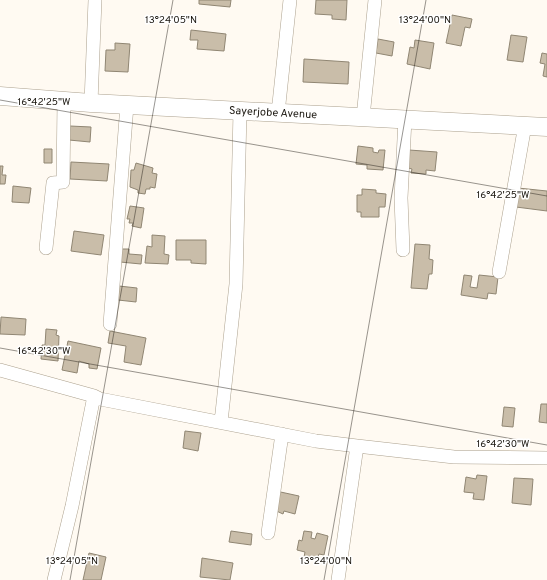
<svg xmlns="http://www.w3.org/2000/svg" width="547" height="580" font-family="Overpass,sans-serif">
<style>
.building{fill:#c9bda9;stroke:#908673}
.lines{fill:none;stroke-linecap:round;stroke-linejoin:round}
.street-casing{stroke:#aca18e;stroke-width:14}
.secondary-casing{stroke:#aca18e;stroke-width:19}
.street{stroke:#fff;stroke-width:13}
.secondary{stroke:#fff;stroke-width:18}
.ticks{fill:none;stroke:#1a160f;stroke-width:1;stroke-opacity:0.45}
.labels{text-anchor:middle;dominant-baseline:central;stroke-width:3;stroke-linejoin:round;paint-order:stroke}
.street-label{font-size:11px;fill:#1a160f;stroke:#fff}
.ticks-label{font-size:10px;text-anchor:middle;fill:#1a160f;stroke:#fff;stroke-width:3;stroke-linejoin:round;paint-order:stroke}
</style>
<rect width="100%" height="100%" fill="#fffaf2"/>
<!-- building -->
<path class="building" d="M199,0h32l-1,7 -31,-3z
M316,0h31l-1,20 -14,-1v-4l-17,-1z
M452,15l20,4 -2,9 -5,-1 -4,19 -15,-3z
M191,30l35,4 -2,17 -27,-2 1,-9h-8z
M511,35l16,2 -4,25 -16,-2z
M378,39l16,3 -2,14 -16,-3z
M415,40l19,3 -4,26 -23,-5 3,-17 4,1z
M115,43l15,1 -2,28 -23,-1 1,-21h9z
M542,53l5,1v23l-4,-1 2,-12 -5,-1z
M304,59l45,3 -1,22 -45,-2z
M70,126l21,1 -1,15 -21,-2z
M358,146l15,2v4l5,1 1,-3h6l-2,20 -16,-1v-4l-11,-1z
M44,149h8v14h-8z
M409,150l28,2 -2,19 -9,-1v4l-15,-1 1,-4 -4,-1z
M71,162l38,2 -2,17 -37,-2z
M136,163l17,5 -1,5 5,1 -2,14 -5,-1v2h-4l-1,5 -7,-1v-3l-8,-3 1,-17h3z
M0,166h3l-1,9h4l-1,9h-5z
M13,186l18,2 -2,15 -17,-1z
M518,188l29,3v20l-31,-4z
M362,189l14,1v3l10,1 -1,13h-6v10h-18v-5h-4v-17h5z
M130,206l14,2 -3,20 -9,-2 1,-3h-4l1,-4h-3z
M74,231l30,4 -3,20 -30,-4z
M152,235l13,1 -1,18 5,1 -1,9 -23,-1 2,-17 5,1z
M176,240h30v24l-15,-1v-3h-15z
M415,244l15,1 -1,14 4,1 -1,14h-3l-2,15 -16,-1z
M121,249h8v5l13,1 -1,9 -21,-2z
M464,275l8,1 -2,11 7,1 2,-13 19,2 -2,17 -8,-1 -1,6 -26,-4z
M119,286l18,2 -1,14 -18,-2z
M1,317l25,2 -1,16 -25,-1z
M46,329l11,1 -1,5 3,1 -1,25 -17,-2 1,-14h3z
M110,331l36,7 -5,27 -17,-3 2,-16 -18,-3z
M68,341l33,7 -4,21 -8,-1v-4l-10,-3 -2,12 -15,-3z
M541,404h6v19l-8,-1z
M504,407l11,1 -2,19 -11,-1z
M185,431l16,2 -3,18 -15,-3z
M477,475l10,1 -3,24 -11,-1 1,-6 -10,-1 2,-15 10,2z
M514,478l19,1 -2,26 -19,-2z
M276,491l23,5 -4,18 -11,-3 -1,3 -11,-5z
M231,531l21,3 -1,11 -22,-3z
M304,531l8,1 -1,6 4,1 2,-6 11,3 -4,19 -5,-1 -2,6 -13,-3 1,-5 -8,-2 2,-10 3,1z
M89,553l17,4 -5,23h-18z
M202,558l31,5 -3,17 -30,-3z"/>
<g class="lines">
<defs>
<path id="street" d="M91,103l4,-103
M278,113l12,-113
M363,117l12,-117
M46,248l7,-65 10,-1 1,-81
M403,250l-2,-52 4,-79
M499,272l26,-147
M110,324l17,-219
M0,370l94,26 6,3 216,42 41,5 97,11 93,1
M221,422l15,-138 4,-173
M268,533l14,-99
M54,580l18,-74 22,-110
M338,580l19,-134"/>
<path id="secondary" d="M0,96l91,7 456,24"/>
</defs>
<!-- street casing -->
<use href="#street" class="street-casing"/>
<!-- secondary casing -->
<use href="#secondary" class="secondary-casing"/>
<!-- street -->
<use href="#street" class="street"/>
<!-- secondary -->
<use href="#secondary" class="secondary"/>
</g>
<!-- ticks -->
<path class="ticks" d="M0,100l547,96M0,348l547,97M70,580l103,-580M324,580l102,-580"/>
<g class="labels">
<!-- street labels -->
<g class="street-label">
<text transform="translate(273 113) rotate(3)">Sayerjobe Avenue</text>
</g>
</g>
<g class="ticks-label">
<text x="171" y="23">13°24'05"N</text>
<text x="425" y="23">13°24'00"N</text>
<text x="44" y="105">16°42'25"W</text>
<text x="503" y="198">16°42'25"W</text>
<text x="44" y="354">16°42'30"W</text>
<text x="503" y="447">16°42'30"W</text>
<text x="72" y="564">13°24'05"N</text>
<text x="326" y="564">13°24'00"N</text>
</g>
</svg>
